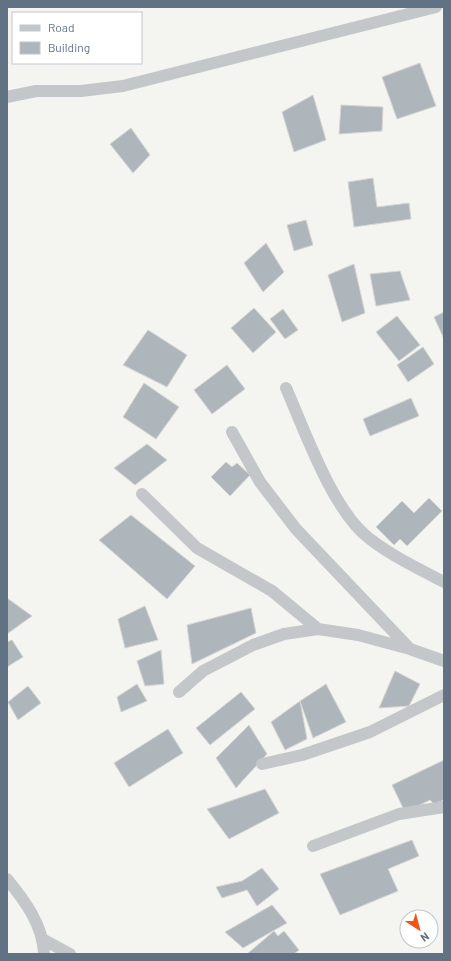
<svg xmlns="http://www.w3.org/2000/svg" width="451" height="961" font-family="Barlow,sans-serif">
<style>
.building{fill:#aeb5bb;stroke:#d5d6d3}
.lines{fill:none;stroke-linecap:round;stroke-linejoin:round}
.minor{stroke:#c3c7ca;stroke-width:12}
</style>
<rect width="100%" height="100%" fill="#f4f5f0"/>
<!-- building -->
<path class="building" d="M420,63l16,43 -39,13 -15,-42z
M313,95l13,45 -32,12 -12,-40z
M341,105l42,2 -1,24 -43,3z
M131,128l19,27 -17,18 -23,-29z
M373,178l4,29 32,-4 2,16 -57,8 -6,-45z
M306,220l7,25 -19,6 -7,-26z
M266,243l18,29 -21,20 -19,-29z
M354,264l11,49 -23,9 -14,-47z
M400,271l10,29 -34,6 -6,-32z
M254,308l22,24 -23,21 -22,-25z
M283,309l15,21 -13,9 -15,-20z
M444,312v27l-10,-22z
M397,316l23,29 -21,16 -23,-29z
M148,330l39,25 -20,32 -44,-22z
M423,347l11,17 -26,18 -11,-17z
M227,365l18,24 -33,25 -18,-24z
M144,383l35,24 -23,32 -33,-22z
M411,398l8,18 -49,20 -7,-17z
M147,444l20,16 -32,25 -21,-17z
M226,462l6,5 5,-4 13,12 -20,21 -19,-19z
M429,498l13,13 -35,35 -7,-7 -6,6 -18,-18 26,-26 12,12z
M131,515l64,51 -28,33 -68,-59z
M7,598l25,18 -25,18z
M145,606l13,34 -33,8 -7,-29z
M251,608l5,25 -64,31 -5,-39z
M12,640l11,17 -16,10v-25z
M161,650l3,34 -19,2 -8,-25z
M395,671l25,13 -11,22 -30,2z
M137,684l10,17 -26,11 -4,-15z
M326,684l20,38 -33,16 -13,-37z
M28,686l13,17 -23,17 -10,-18z
M241,692l14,17 -45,36 -14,-17z
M300,701l7,38 -22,11 -14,-28z
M249,725l18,29 -31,34 -20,-30z
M168,729l15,24 -54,34 -15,-24z
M444,760v40l-10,4 -4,-4 -25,12 -13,-27z
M265,789l14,24 -50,26 -22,-30z
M412,840l7,16 -31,13 10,22 -58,24 -20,-41z
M262,868l17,21 -22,17 -10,-16 -25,8 -6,-11 26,-6z
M272,905l15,18 -44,25 -18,-16z
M274,931l4,5 6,-5 15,19 -5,4h-47z"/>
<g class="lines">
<!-- minor -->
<path class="minor" d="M7,97l29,-6h45l42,-5 313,-79
M286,388c19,43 47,124 84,151 22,17 49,30 74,43
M232,432l28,50 36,47 113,119
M142,494l55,54 75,43 46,38
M179,692l24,-21 50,-26 31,-11 34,-5 40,6 52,14 34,12
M262,764l40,-9 68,-23 74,-37
M313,846l86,-32 45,-7
M7,879c18,22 36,46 37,75
M44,940l26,14"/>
</g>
<!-- border -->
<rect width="451" height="961" fill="none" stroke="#617284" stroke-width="16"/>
<!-- legend -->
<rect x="12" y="12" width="130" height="52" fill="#ffffff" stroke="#c0c7ce"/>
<rect x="20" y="25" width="20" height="6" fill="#c3c7ca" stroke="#c0c7ce"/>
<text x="48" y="32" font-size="12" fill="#617284">Road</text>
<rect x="20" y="42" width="20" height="12" fill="#aeb5bb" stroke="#c0c7ce"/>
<text x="48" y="52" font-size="12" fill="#617284">Building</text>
<!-- north arrow -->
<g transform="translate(419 929) rotate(144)"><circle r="19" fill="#ffffff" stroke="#c0c7ce"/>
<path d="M0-3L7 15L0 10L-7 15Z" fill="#f35612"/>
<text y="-6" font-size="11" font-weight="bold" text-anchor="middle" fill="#617284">N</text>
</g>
</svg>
